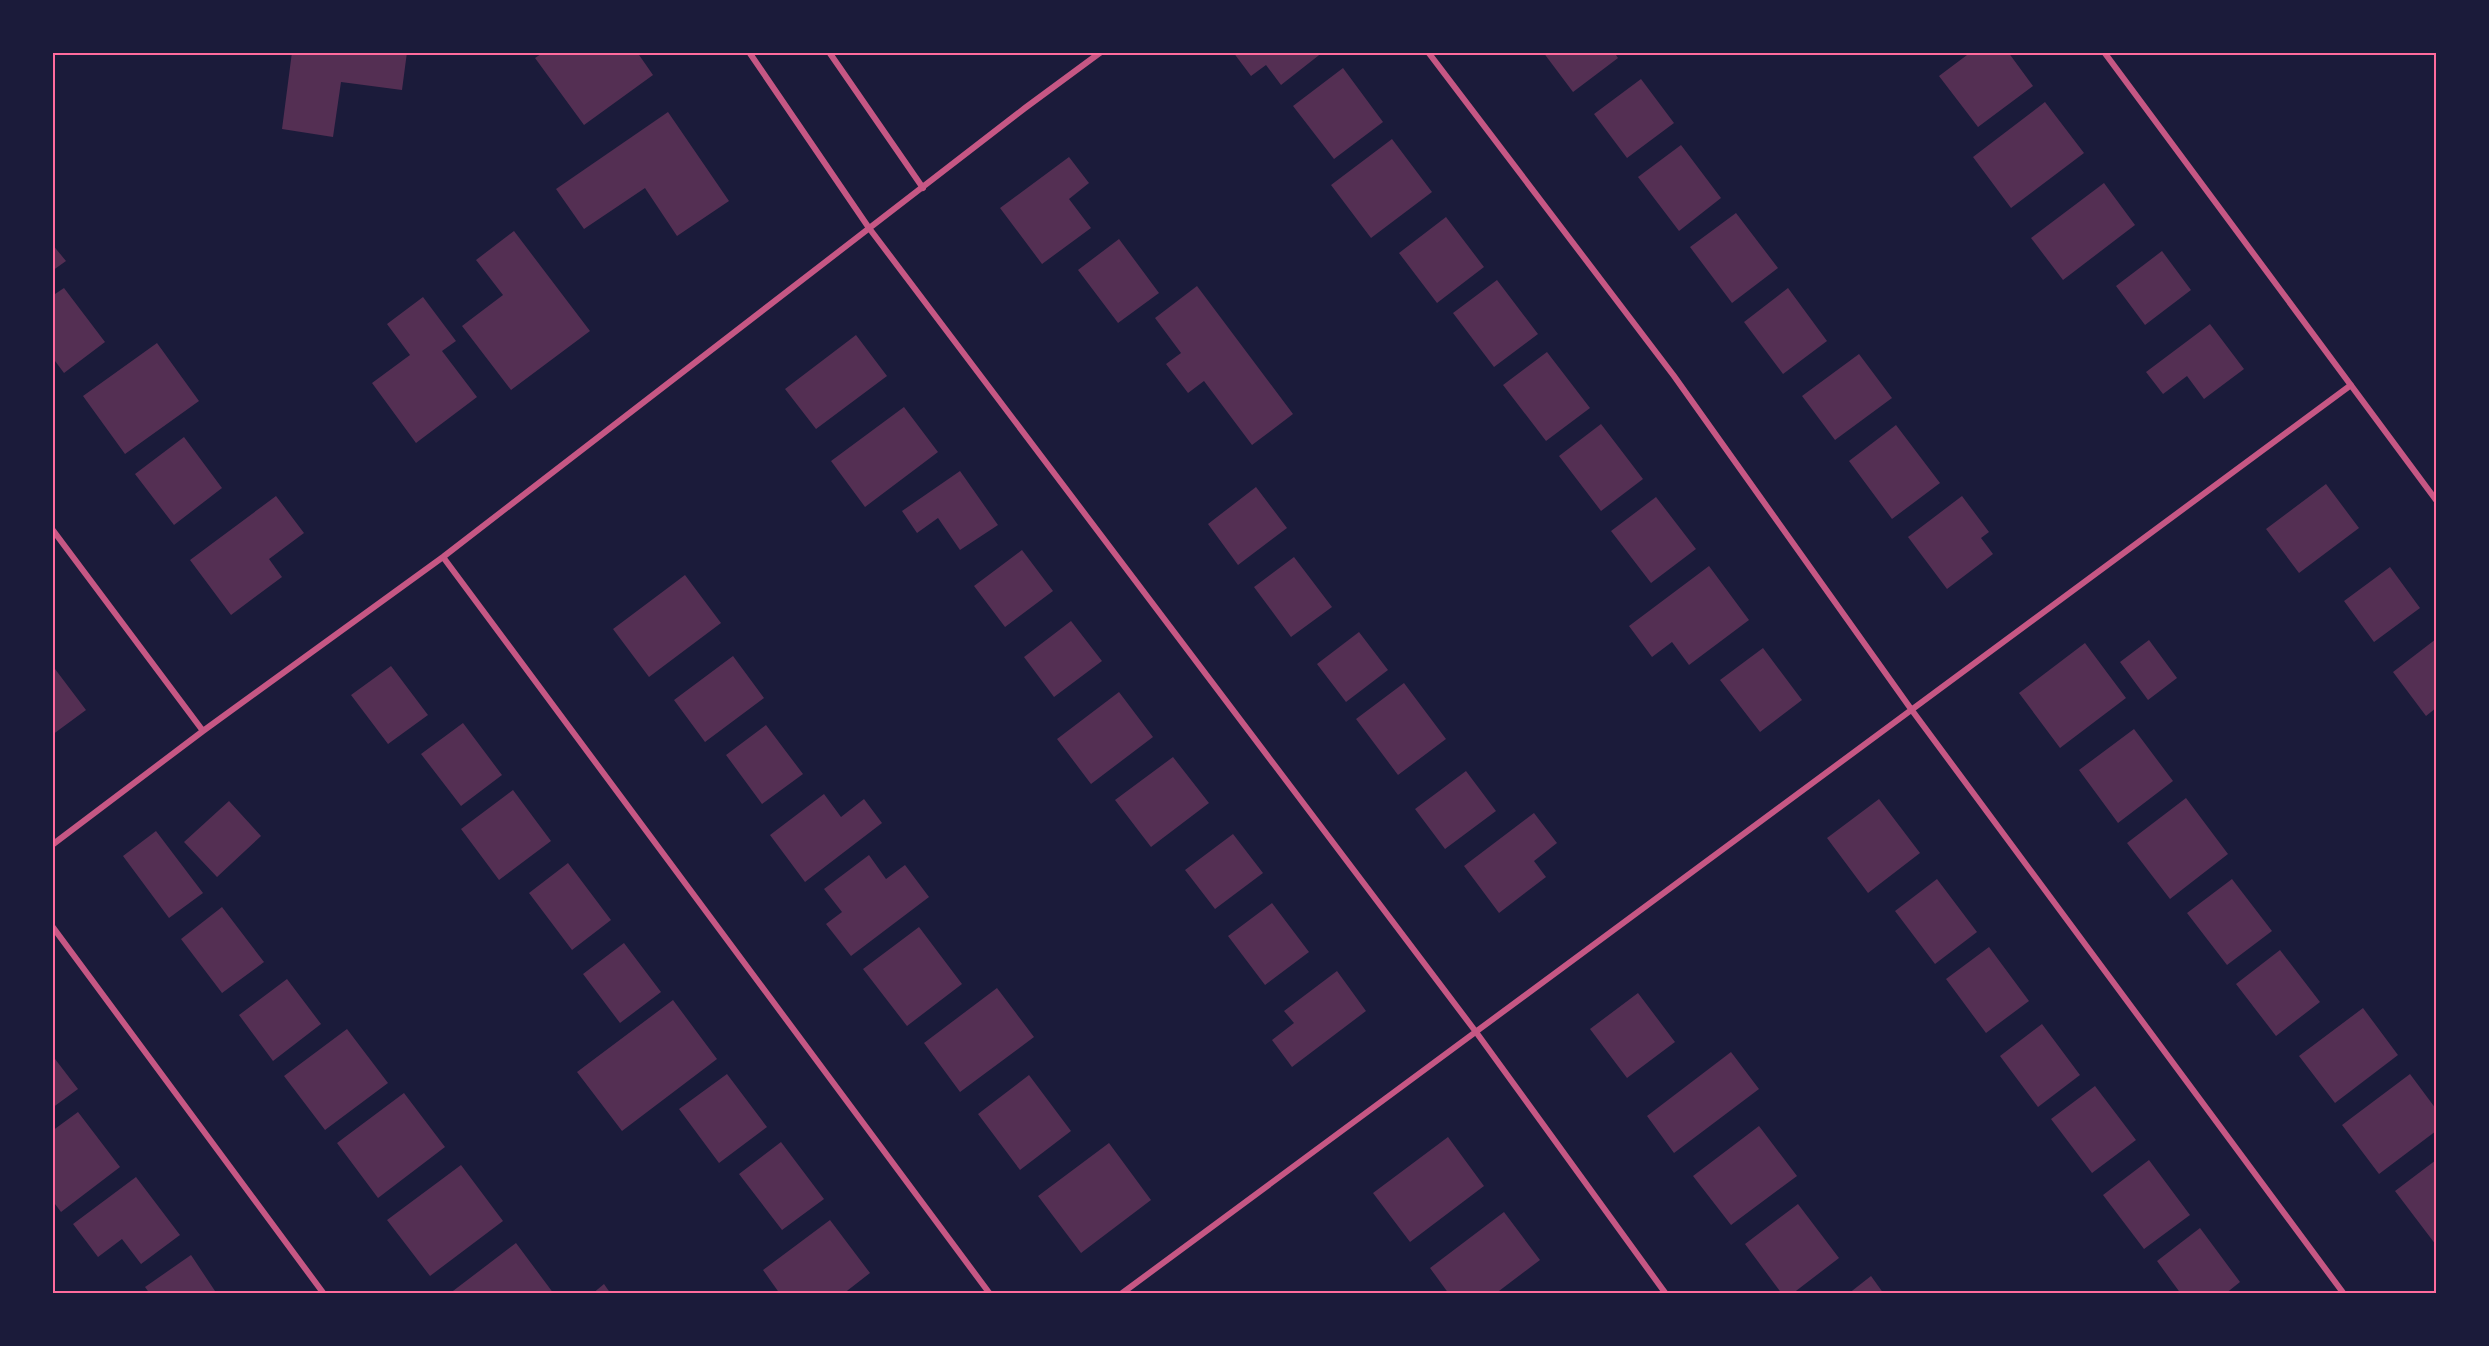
<svg xmlns="http://www.w3.org/2000/svg" width="2489" height="1346" font-family="Figtree,sans-serif">
<style>
.building{fill:#542f53}
.lines{fill:none;stroke-linecap:round;stroke-linejoin:round}
.minor{stroke:#c65784;stroke-width:6}
.neatline{fill:none;stroke:#ff6b9d;stroke-width:2}
</style>
<rect width="100%" height="100%" fill="#1b1b3a"/>
<!-- building -->
<path class="building" d="M292,52h115l-5,38 -61,-8 -8,55 -51,-8z
M544,52h93l16,23 -69,50 -49,-67z
M1233,52h90l-42,33 -15,-20 -15,11z
M1543,52h71l4,6 -45,34z
M1971,52h37l25,34 -55,41 -39,-51z
M1343,68l40,54 -49,37 -41,-53z
M1641,79l33,44 -47,35 -33,-44z
M2045,102l39,51 -73,55 -38,-51z
M668,112l61,89 -52,35 -32,-48 -61,41 -28,-40z
M1392,139l40,53 -61,46 -40,-53z
M1681,145l40,53 -42,33 -41,-54z
M1069,157l20,26 -20,16 22,29 -49,36 -42,-56z
M2104,183l31,42 -72,55 -32,-42z
M1736,213l42,55 -46,35 -42,-56z
M1446,217l38,50 -47,36 -38,-50z
M514,231l76,100 -79,59 -49,-64 41,-31 -27,-35z
M1119,239l40,54 -41,30 -40,-53z
M52,244l14,17 -14,10z
M2162,251l29,39 -46,35 -29,-39z
M1497,280l41,54 -44,33 -41,-54z
M1197,286l96,128 -41,31 -48,-64 -16,12 -22,-29 15,-11 -26,-35z
M64,288l41,54 -41,31 -12,-16v-61z
M1788,288l39,53 -44,33 -39,-52z
M423,297l33,44 -14,10 35,46 -61,46 -44,-60 38,-28 -23,-31z
M2210,324l34,45 -40,30 -17,-23 -24,18 -17,-22z
M856,335l31,41 -71,53 -31,-40z
M157,343l42,58 -74,53 -42,-58z
M1547,352l43,56 -44,33 -43,-56z
M1859,354l33,44 -57,42 -33,-44z
M904,407l34,45 -73,55 -34,-46z
M1601,424l42,55 -42,32 -42,-55z
M1896,425l44,58 -48,36 -43,-58z
M184,437l38,51 -48,37 -39,-51z
M960,471l38,54 -38,25 -22,-32 -21,15 -15,-22z
M2326,484l33,44 -60,45 -33,-44z
M1256,487l31,41 -49,37 -30,-41z
M276,496l28,37 -35,26 13,18 -51,38 -41,-55z
M1962,496l27,36 -8,6 12,16 -46,35 -39,-52z
M1656,497l40,52 -45,34 -40,-52z
M1022,550l31,41 -48,36 -31,-41z
M1294,557l38,50 -41,30 -37,-50z
M1709,566l40,54 -60,45 -17,-23 -20,15 -23,-31z
M2390,567l30,41 -46,34 -30,-41z
M685,575l36,48 -72,54 -36,-48z
M1071,621l31,40 -48,36 -30,-40z
M1359,632l29,38 -42,32 -29,-38z
M2436,639v69l-10,8 -33,-44z
M2149,640l28,38 -29,22 -28,-38z
M2085,643l41,55 -66,50 -41,-55z
M1763,648l39,52 -42,32 -40,-52z
M733,656l31,42 -59,44 -31,-42z
M52,665l34,45 -34,25z
M391,666l37,49 -40,29 -37,-49z
M1404,683l42,56 -48,36 -42,-56z
M1119,692l34,45 -62,47 -34,-45z
M463,723l39,52 -41,31 -40,-52z
M766,725l37,49 -41,30 -36,-49z
M2134,729l39,52 -55,42 -39,-53z
M1173,757l36,46 -58,44 -36,-47z
M1466,771l30,40 -51,38 -30,-40z
M513,790l38,51 -52,39 -38,-51z
M824,794l17,23 23,-18 18,24 -77,59 -35,-47z
M2186,798l42,56 -58,45 -43,-56z
M1879,799l41,54 -52,40 -41,-55z
M229,801l32,35 -44,41 -33,-35z
M1534,813l23,30 -23,18 12,16 -47,36 -35,-47z
M156,831l47,62 -34,25 -46,-62z
M1233,834l30,39 -48,36 -30,-39z
M869,855l17,24 19,-14 24,32 -78,59 -25,-32 16,-12 -18,-23z
M568,863l43,57 -39,30 -43,-57z
M1937,879l40,53 -42,32 -40,-53z
M2232,879l40,52 -45,34 -40,-52z
M1272,903l37,49 -44,33 -37,-49z
M222,907l42,55 -42,31 -41,-54z
M919,927l43,57 -55,42 -44,-57z
M624,943l37,49 -41,31 -37,-49z
M1989,947l40,54 -43,32 -40,-54z
M2280,950l40,52 -44,34 -40,-52z
M1337,971l29,40 -74,56 -20,-27 22,-17 -10,-12z
M287,979l34,45 -48,37 -34,-46z
M997,988l37,49 -74,55 -36,-49z
M1638,993l37,49 -48,36 -37,-49z
M673,1000l44,59 -95,72 -45,-59z
M2363,1008l35,47 -63,48 -36,-47z
M2042,1024l38,51 -42,32 -38,-51z
M347,1029l41,54 -63,47 -41,-54z
M1731,1052l28,37 -85,64 -27,-37z
M52,1055l26,34 -26,19z
M727,1074l40,53 -48,36 -40,-54z
M2410,1074l26,35v22l-57,43 -37,-49z
M1029,1075l42,56 -51,39 -42,-56z
M2095,1086l41,54 -44,33 -41,-54z
M404,1093l41,54 -67,51 -41,-55z
M78,1112l42,55 -59,45 -9,-12v-69z
M1759,1126l38,50 -66,49 -38,-49z
M1448,1137l36,49 -74,56 -37,-49z
M781,1142l43,57 -42,31 -43,-56z
M1109,1143l42,57 -70,53 -43,-57z
M2149,1160l41,55 -46,34 -41,-54z
M2436,1160v85l-41,-54z
M461,1165l42,56 -73,55 -43,-56z
M136,1177l44,58 -39,29 -19,-25 -24,18 -25,-33z
M1798,1204l41,54 -47,36h-10l-37,-50z
M1504,1212l36,48 -45,34h-46l-19,-26z
M830,1220l40,53 -27,21h-63l-17,-24z
M2200,1228l40,54 -15,12h-44l-24,-33z
M516,1243l38,51h-105z
M191,1255l26,39h-67l-5,-7z
M1871,1276l13,18h-36z
M604,1284l7,10h-19z"/>
<g class="lines">
<!-- minor -->
<path class="minor" d="M749,52l120,176 607,804 190,262
M829,52l94,136
M1428,52l246,324 237,333 433,585
M2104,52l332,448
M52,529l151,202
M443,557l547,737
M52,845l151,-114 240,-174 582,-449 76,-56
M52,926l272,368
M1121,1294l1230,-909"/>
</g>
<!-- border -->
<rect width="2489" height="1346" fill="none" stroke="#1b1b3a" stroke-width="108"/>
<rect x="54" y="54" width="2381" height="1238" class="neatline"/>
</svg>
